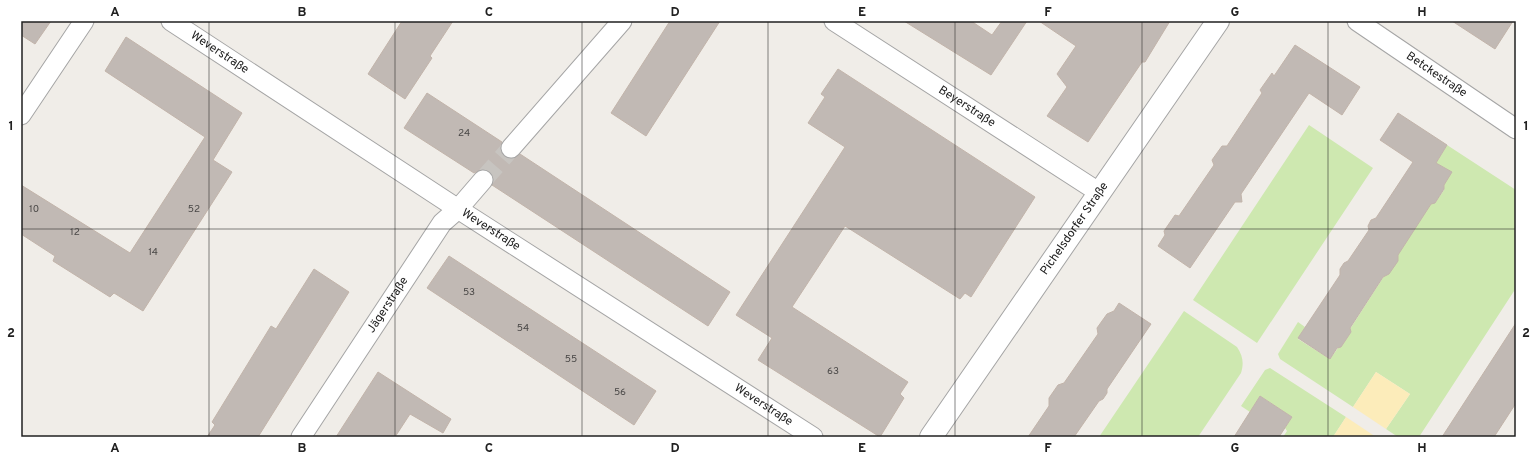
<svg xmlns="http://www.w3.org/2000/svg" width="1537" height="458" font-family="Overpass,sans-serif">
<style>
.grass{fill:#cee8b0}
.sand{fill:#fcecba}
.building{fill:#c1b9b4;stroke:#c2b4aa}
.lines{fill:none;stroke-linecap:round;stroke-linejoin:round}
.minor-tunnel{stroke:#c7c4c0;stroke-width:19;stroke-dasharray:19 10;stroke-linecap:butt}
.minor-casing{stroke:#a5a5a5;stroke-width:21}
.tertiary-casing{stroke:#a5a5a5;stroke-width:24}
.minor{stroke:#fff;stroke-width:19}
.tertiary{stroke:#fff;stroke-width:22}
.grid{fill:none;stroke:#212121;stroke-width:1;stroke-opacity:0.55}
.labels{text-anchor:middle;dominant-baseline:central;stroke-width:3;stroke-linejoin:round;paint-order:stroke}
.number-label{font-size:10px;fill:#494746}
.street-label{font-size:12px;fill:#212121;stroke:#fff}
.neatline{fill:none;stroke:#212121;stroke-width:1.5}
.grid-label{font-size:13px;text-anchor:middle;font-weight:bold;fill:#212121}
</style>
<rect width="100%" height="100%" fill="#f0ede8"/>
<!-- grass -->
<path class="grass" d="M1309,125l64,43 -116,175 -64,-43z
M1447,145l69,45v98l-97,149h-21l-12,-8 24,-35 -34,-22 -23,35 -73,-48 -2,-5 20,-32 7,5 -7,12 32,20 8,-11 3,-1 10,-15 -1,-3 81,-126h4l9,-13 -1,-4 8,-14 -15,-9z
M1184,311l53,36c6,9 7,16 4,26l-43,64h-99z
M1270,368l76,49 -13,20h-50l4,-6 -2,-3 7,-11 -32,-21 -10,16 -9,-6 24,-36z"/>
<!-- sand -->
<path class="sand" d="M1376,372l34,22 -24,35 -33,-22z
M1346,417l30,20h-43z"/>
<!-- building -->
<path class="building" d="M21,21h30l-16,23 -14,-9z
M402,21h51l-23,35 2,2 -27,41 -37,-25z
M670,21h50l-74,115 -35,-23z
M904,21h67l21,14 10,-14h25l-36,54z
M1039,21h131l-25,41h-3l-54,80 -41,-26 20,-29 -10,-13 19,-28z
M1452,21h61l-18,28z
M126,37l116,76 -29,47 19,12 -89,139 -29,-18 -4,4 -57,-36 2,-5 -34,-22v-49l109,68 75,-116 -100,-66z
M1295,45l65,42 -18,28 -33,-22 -68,101 1,8h-7l-45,66 -32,-22 7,-11 -1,-4 11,-16 4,1 35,-51 -2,-5 10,-14h5l35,-53 -2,-3 12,-17 2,3z
M838,69l197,128 -64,100 -6,-4 -5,6 -115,-73 -53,81 116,75 -8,12 4,4 -24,39 -122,-77 14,-22 -36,-23 109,-168 -37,-24 17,-26 -4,-3z
M427,93l75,49 -1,9 3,5 10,2 6,-4 210,138 -22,34 -216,-141 1,-8 -3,-6 -10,-1 -6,3 -70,-45z
M1398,113l49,32 -11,18 16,9 -8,13v4l-9,14 -4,1 -33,51v6l-9,13 -6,3 -33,51 1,4 -10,15 -4,1 -7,11 -32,-21 42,-63v-6l4,-6 4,-2 21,-31 -1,-4 3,-6 5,-2 37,-56 -33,-22z
M449,256l207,135 -22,34 -207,-137z
M314,269l35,23 -81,129 -10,16h-51l8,-12 -3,-3 59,-96 5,3z
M1119,303l32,21 -44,65v4l-4,6 -4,2 -25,36h-46l21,-31v-8l9,-13 6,-2 34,-49 -1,-6 10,-14 7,-3z
M1516,323v80l-9,14 -13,20h-52z
M378,372l73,47 -8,14 -33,-19 -15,23h-59z
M1260,396l32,21 -13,20h-45z"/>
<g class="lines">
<!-- minor-tunnel -->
<path class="minor-tunnel" d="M483,180l28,-32"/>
<defs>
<g id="minor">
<path id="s1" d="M171,21l287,188 355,228"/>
<path id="s2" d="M834,21l266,172"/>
<path id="s3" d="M1357,21l159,108"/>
<path d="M21,115l63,-94"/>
<path d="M511,148l111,-127"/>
<path id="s4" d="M301,437l141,-214 16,-14 25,-29"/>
</g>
<g id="tertiary">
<path id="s5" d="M931,437l287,-416"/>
</g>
</defs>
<!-- minor casing -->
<use href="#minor" class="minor-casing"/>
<!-- tertiary casing -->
<use href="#tertiary" class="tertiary-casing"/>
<!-- minor -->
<use href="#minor" class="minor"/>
<!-- tertiary -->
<use href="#tertiary" class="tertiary"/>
</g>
<!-- grid -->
<path class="grid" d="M209,21v416M395,21v416M582,21v416M768,21v416M955,21v416M1142,21v416M1328,21v416M21,229h1495"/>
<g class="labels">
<!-- number labels -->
<g class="number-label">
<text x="464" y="133">24</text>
<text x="34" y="209">10</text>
<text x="194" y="209">52</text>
<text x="75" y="232">12</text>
<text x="153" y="252">14</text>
<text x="469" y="292">53</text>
<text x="523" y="328">54</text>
<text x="571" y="359">55</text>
<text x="833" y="371">63</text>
<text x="620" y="392">56</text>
</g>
<!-- street labels -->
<g class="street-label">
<text stroke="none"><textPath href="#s1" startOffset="58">Weverstraße</textPath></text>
<text stroke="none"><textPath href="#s3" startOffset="96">Betckestraße</textPath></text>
<text stroke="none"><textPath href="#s2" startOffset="158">Beyerstraße</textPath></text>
<text stroke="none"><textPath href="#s5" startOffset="253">Pichelsdorfer Straße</textPath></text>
<text stroke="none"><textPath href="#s1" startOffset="382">Weverstraße</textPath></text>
<text stroke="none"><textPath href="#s4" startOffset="158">Jägerstraße</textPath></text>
<text stroke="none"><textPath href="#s1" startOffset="706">Weverstraße</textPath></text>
</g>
</g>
<!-- border -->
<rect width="1537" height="458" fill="none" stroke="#ffffff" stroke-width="44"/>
<rect x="22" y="22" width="1493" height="414" class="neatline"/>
<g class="grid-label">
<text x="115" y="16">A</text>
<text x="302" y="16">B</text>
<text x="489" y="16">C</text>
<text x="675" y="16">D</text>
<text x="862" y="16">E</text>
<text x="1048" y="16">F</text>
<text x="1235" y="16">G</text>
<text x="1422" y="16">H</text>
<text x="11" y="130">1</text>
<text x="1526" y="130">1</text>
<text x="11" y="337">2</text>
<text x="1526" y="337">2</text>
<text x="115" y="452">A</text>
<text x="302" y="452">B</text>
<text x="489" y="452">C</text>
<text x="675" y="452">D</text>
<text x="862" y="452">E</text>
<text x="1048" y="452">F</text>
<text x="1235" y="452">G</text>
<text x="1422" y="452">H</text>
</g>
</svg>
